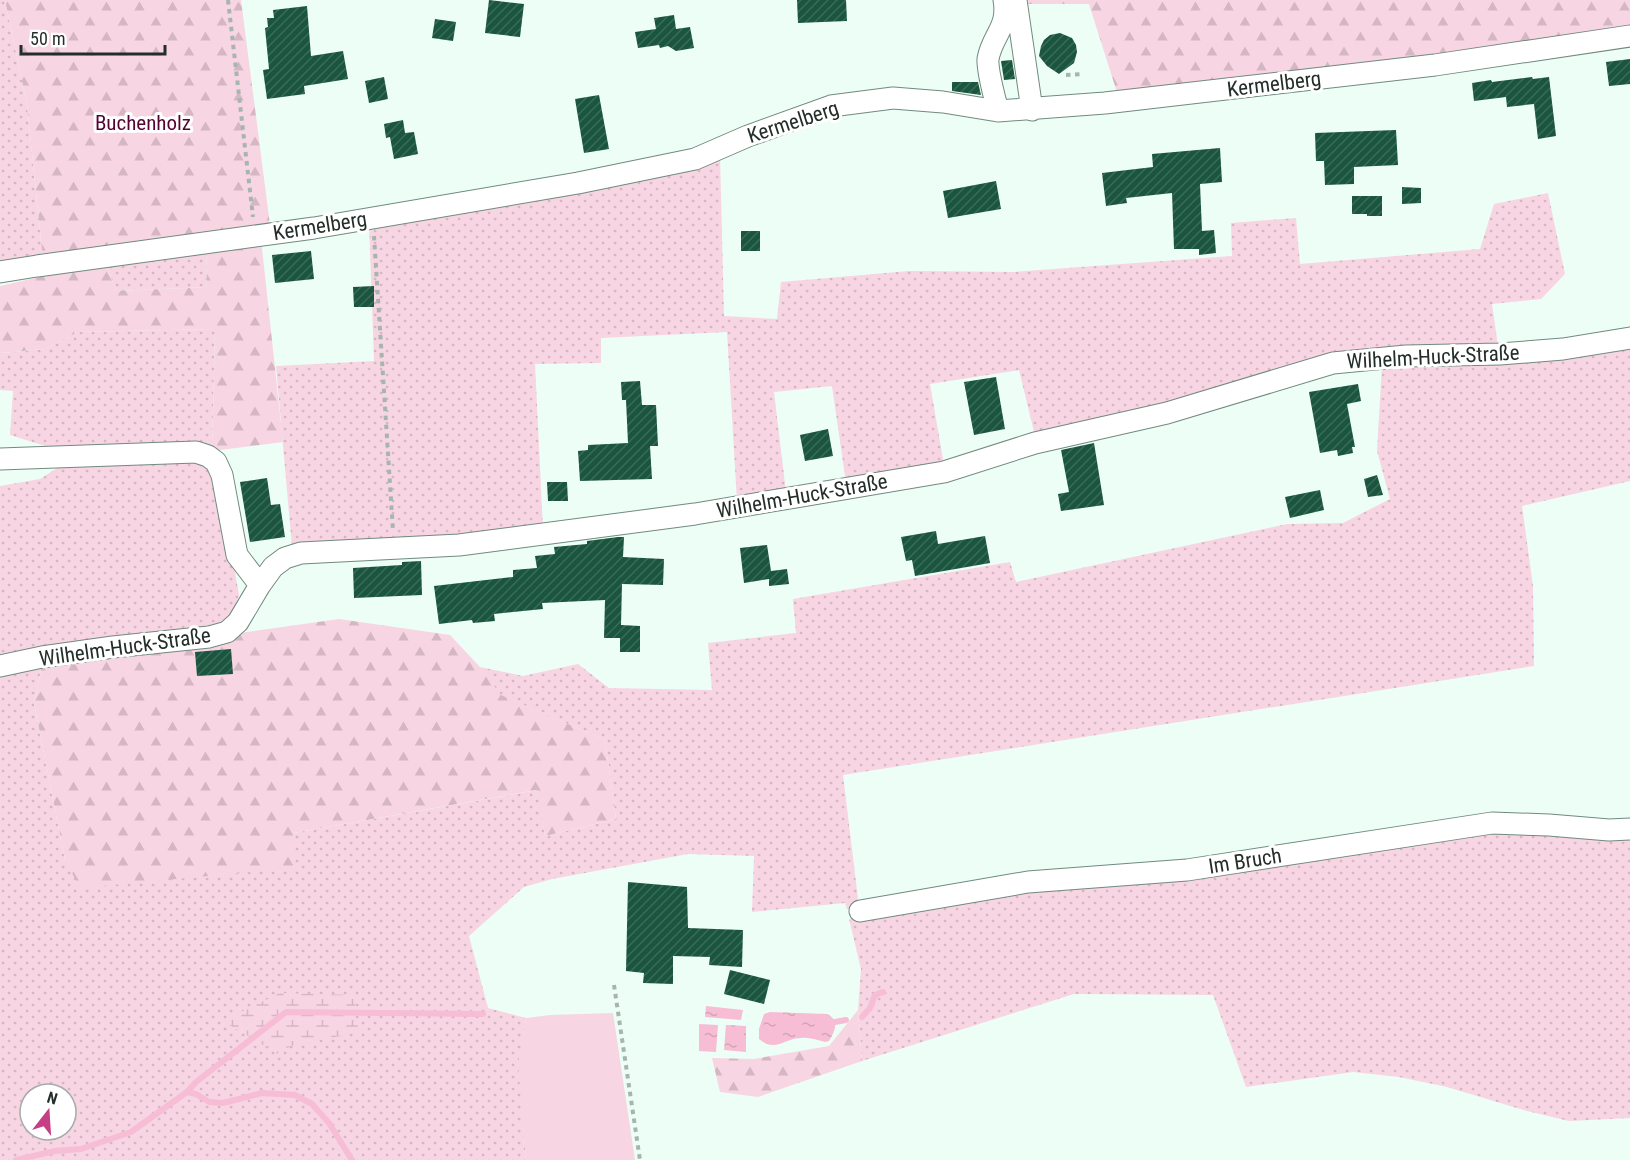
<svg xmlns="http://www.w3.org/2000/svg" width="1630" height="1160" font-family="'Roboto Condensed',sans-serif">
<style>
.green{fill:url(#green-dots);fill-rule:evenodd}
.forest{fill:url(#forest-firs)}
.wetland{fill:url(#wetland-marsh)}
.pitch{fill:#f8d5e2}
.water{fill:url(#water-ripples)}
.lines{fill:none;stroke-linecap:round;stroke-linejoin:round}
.stream{stroke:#f6bdd4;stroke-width:6}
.building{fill:url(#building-hatch)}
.minor-casing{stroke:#718a7e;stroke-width:23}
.path{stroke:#a7b5af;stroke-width:4;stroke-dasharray:4.5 4.5;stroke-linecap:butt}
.minor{stroke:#fff;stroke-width:21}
.labels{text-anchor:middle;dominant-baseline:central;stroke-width:6;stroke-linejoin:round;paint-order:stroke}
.street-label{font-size:21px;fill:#242e29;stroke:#fff}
.park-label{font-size:21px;fill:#550233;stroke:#fff}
</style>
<defs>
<pattern id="green-dots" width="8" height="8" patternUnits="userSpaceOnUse" patternTransform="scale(1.5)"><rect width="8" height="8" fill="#f8d5e2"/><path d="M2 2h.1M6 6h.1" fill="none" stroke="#d4b7c2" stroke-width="1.8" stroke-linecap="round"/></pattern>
<pattern id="forest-firs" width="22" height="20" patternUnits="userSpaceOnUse" patternTransform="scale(1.5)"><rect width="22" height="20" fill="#f8d5e2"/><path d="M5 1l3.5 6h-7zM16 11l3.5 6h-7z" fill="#d4b7c2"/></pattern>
<pattern id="wetland-marsh" width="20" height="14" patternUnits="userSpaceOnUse" patternTransform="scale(1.5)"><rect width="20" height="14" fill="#f8d5e2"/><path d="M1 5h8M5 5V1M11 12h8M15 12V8" fill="none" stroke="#d4b7c2"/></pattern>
<pattern id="water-ripples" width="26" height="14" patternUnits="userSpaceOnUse" patternTransform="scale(1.5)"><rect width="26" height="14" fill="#f6bdd4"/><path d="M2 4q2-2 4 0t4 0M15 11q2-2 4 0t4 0" fill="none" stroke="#d3a3b6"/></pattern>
<pattern id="building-hatch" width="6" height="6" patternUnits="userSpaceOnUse" patternTransform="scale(1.5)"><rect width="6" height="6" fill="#1a553f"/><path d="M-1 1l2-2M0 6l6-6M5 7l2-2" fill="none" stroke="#3b6a59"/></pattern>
</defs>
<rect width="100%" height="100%" fill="#edfef6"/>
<!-- green -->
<path class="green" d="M0,0h5l22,105 16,155 -43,8z
M720,156l4,160 53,3 4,-37 128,-11 105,1 218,-16 -1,-33 65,-5 4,46 180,-15 14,-45 54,-11 17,81 -24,25 -49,5 6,42 -93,3 -239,59 -131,28 -16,-66 -89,14 14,81 -98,18 -14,-97 -58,6 12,100 -49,9 -10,-169 -126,6v25l-66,1 8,165 -251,18 -16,-181 98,-5 -5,-139z
M206,247l1,40 -91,4 -11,-29z
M215,329l-3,122 -145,2 -57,-18 3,-44 -13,-1v-37l45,-4 33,-17z
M1630,345v136l-108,25 11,80 1,80 -691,109 16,132 -12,2 -2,-6 -93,9 2,-56 -66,-2 -136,25 -28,8 -55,49 19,72 38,10 -7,46 7,96h-526v-490l43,-9 -9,42 31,157 228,8v-35l245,-43 7,46 71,-17 -11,-79 -105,-45 -20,-28 43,9 55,-12 31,24 103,2 -4,-47 88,-10 -3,-34 217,-37 6,20 271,-58 56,-1 47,-24 -13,-48 5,-86zM30,1094h36v36h-36z
M195,457l23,18 21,120 -8,22 -9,8 -222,36v-175l40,-7 28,-18z
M1491,828l139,6v284l-61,3 -42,-10 -80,-24 -48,-10 -46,-5 -107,15 -33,-92 -139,-1 -212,67 -4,-51 3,-41 -12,-50 10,-3z"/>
<!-- forest -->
<path class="forest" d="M5,0h236l29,225 -227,35 -16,-155z
M1019,0h611v29l-510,73 -31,-98h-70z
M261,239l22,203 -71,9 3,-122 -137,3 -33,17 -45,4v-67l105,-24 11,29 91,-4 -1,-40z
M339,619l111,16 30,32 21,28 104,45 11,79 -71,17 -8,-46 -244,43v35l-213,20 -15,-28 -31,-157 9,-42z
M858,1010l4,51 -104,36 -38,-5 -8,-34 42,1 75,-13z"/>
<!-- wetland -->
<path class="wetland" d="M280,993l75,2v18l4,19 -68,14 -14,8 -25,-16 -30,-17z"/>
<!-- pitch -->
<path class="pitch" d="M613,1013l22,147h-109l-8,-96 8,-46 24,-3z"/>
<!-- water -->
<path class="water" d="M706,1006l37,4 -2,10 -36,-3z
M770,1012l57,2c13,6 8,17 2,27l-4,1c-8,-2 -16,-5 -24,-4 -16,0 -26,15 -42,1v-10l5,-15z
M699,1024l19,1 -2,27 -17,-1z
M726,1025l20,1v26l-22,-2z"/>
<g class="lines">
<!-- stream -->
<path class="stream" d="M862,1017l8,-9 5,-13 8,-3
M835,1022l11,-2
M187,1092l9,-10 90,-70 197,2
M16,1160l39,-9 26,-2 50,-17 56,-40 9,2 13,8 14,1 39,-10 33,2 17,9 17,19 23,37"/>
</g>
<!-- building -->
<path class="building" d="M489,0l35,4 -4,33 -35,-4z
M797,0h49l1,21 -49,2z
M307,6l4,50 32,-5 5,28 -44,7 1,8 -38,5 -4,-29 6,-1 -4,-41 3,-1 -1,-9h7l-1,-8z
M674,15l2,14 14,-2 4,21 -18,3 -8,-5 -8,2 -1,-3 -21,3 -3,-16 21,-3 -2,-11z
M435,19l21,3 -3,19 -21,-3z
M1060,33l12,5 4,7 1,7 -3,11 -15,11 -12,-8 -8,-10 2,-10 3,-6 6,-5z
M1630,59v25l-21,2 -3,-24z
M1012,60l3,19 -11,1 -3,-19z
M384,77l4,22 -19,4 -4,-22z
M1532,77l1,2 16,-2 7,59 -18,3 -4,-35 -27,3 -1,-10 -32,4 -2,-18 19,-3 1,2z
M952,82h26l3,13 -29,-4z
M599,95l10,54 -25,4 -9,-54z
M403,120l2,13 9,-1 4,22 -24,5 -4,-22 -4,1 -2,-14z
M1396,130l2,35 -44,2v17l-29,1 -1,-24h-8l-1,-28z
M1220,148l2,34 -22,2 2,47 12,-1 2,23 -17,2v-6h-25l-2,-56 -46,5 1,5 -21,3 -4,-33 51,-6 -1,-13z
M996,181l5,28 -53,9 -5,-27z
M1402,187l19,1v15l-19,1z
M1352,196h30v20h-15v-2h-15z
M741,231h19v20h-19z
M311,251l3,28 -39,4 -3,-28z
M374,286v21h-20l-1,-20z
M996,377l9,52 -31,6 -10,-53z
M640,381l2,24h14l2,41h-8l2,33 -72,2 -2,-30 10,-1v-5l40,-2 -2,-43h-4l-1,-18z
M1358,384l3,17 -14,3 8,43h-3l1,6 -15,3 -1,-6 -17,3 -11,-61z
M828,429l5,27 -28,5 -5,-26z
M1094,443l10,62 -43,6 -3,-17 11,-2 -8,-42z
M1377,475l6,20 -15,2 -4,-18z
M267,478l4,27 9,-1 5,33 -35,5 -10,-60z
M547,482h20l1,19h-20z
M1320,490l4,20 -34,8 -5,-21z
M936,531l2,13 47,-8 5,27 -75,13 -3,-16 -6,1 -5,-24z
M618,537h6l-1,20 41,2 -1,26 -41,-1 -1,41 19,1v26h-20v-14h-16l1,-38 -63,3 1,6 -49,5 1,7 -22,2 -1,-3 -33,4 -5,-38 79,-9v-7l24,-2 -2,-12 20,-2 -1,-7 33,-3v-3z
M767,545l4,26 16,-2 2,15 -20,2v-7l-25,4 -4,-35z
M421,561l1,34 -68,3 -1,-30 49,-3v-3z
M231,649l2,25 -36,2 -2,-24z
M628,882l59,5 1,41 55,2 -1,37 -33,-2 1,-8 -37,-1v28l-30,-1 1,-10 -18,-2z
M730,970l40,10 -6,24 -40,-10z"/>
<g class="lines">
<defs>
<path id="minor" d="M1016,0l16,110
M998,111c-3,-12 -11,-40 -10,-52 4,-24 21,-31 16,-59
M0,272l37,-6 277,-38 264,-45 117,-24 53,-23 83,-30 62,-8 50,4 55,9 107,-8 330,-38 195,-29
M0,459l196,-7 12,4 8,6 6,13 15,80 23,30
M0,666l42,-9 71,-10 96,-10 18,-5 11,-10 22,-37 13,-18 12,-9 16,-5 158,-8 236,-31 249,-42 91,-29 132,-30 166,-50 73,-7 94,-2 63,-5 67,-11
M860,911l168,-29 159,-12 305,-47 57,2 60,5 21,-1"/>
</defs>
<!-- minor casing -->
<use href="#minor" class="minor-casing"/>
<!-- path -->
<path class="path" d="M228,0l25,217
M1066,75l18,-1
M374,236l19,295
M614,985l26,175"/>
<!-- minor -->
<use href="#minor" class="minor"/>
</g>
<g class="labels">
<!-- street labels -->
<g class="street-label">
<text transform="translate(1274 84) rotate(-7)">Kermelberg</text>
<text transform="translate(793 122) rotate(-18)">Kermelberg</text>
<text transform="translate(320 226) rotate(-9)">Kermelberg</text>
<text transform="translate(1433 357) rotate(-3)">Wilhelm-Huck-Straße</text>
<text transform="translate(802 496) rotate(-10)">Wilhelm-Huck-Straße</text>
<text transform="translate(125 647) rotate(-8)">Wilhelm-Huck-Straße</text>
<text transform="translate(1245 861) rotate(-9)">Im Bruch</text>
</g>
<!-- park labels -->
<g class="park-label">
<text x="143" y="123">Buchenholz</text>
</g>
</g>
<!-- north arrow -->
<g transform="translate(48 1112) rotate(17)"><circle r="28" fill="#ffffff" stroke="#a7aba9" stroke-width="1.5"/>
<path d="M0-4.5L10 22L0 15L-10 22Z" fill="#c43f83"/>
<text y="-9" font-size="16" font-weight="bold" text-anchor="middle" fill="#242e29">N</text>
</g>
<!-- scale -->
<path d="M21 45v9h144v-9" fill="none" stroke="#242e29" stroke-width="3"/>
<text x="30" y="45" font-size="18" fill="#242e29" stroke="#ffffff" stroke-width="4.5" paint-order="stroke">50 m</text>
</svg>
